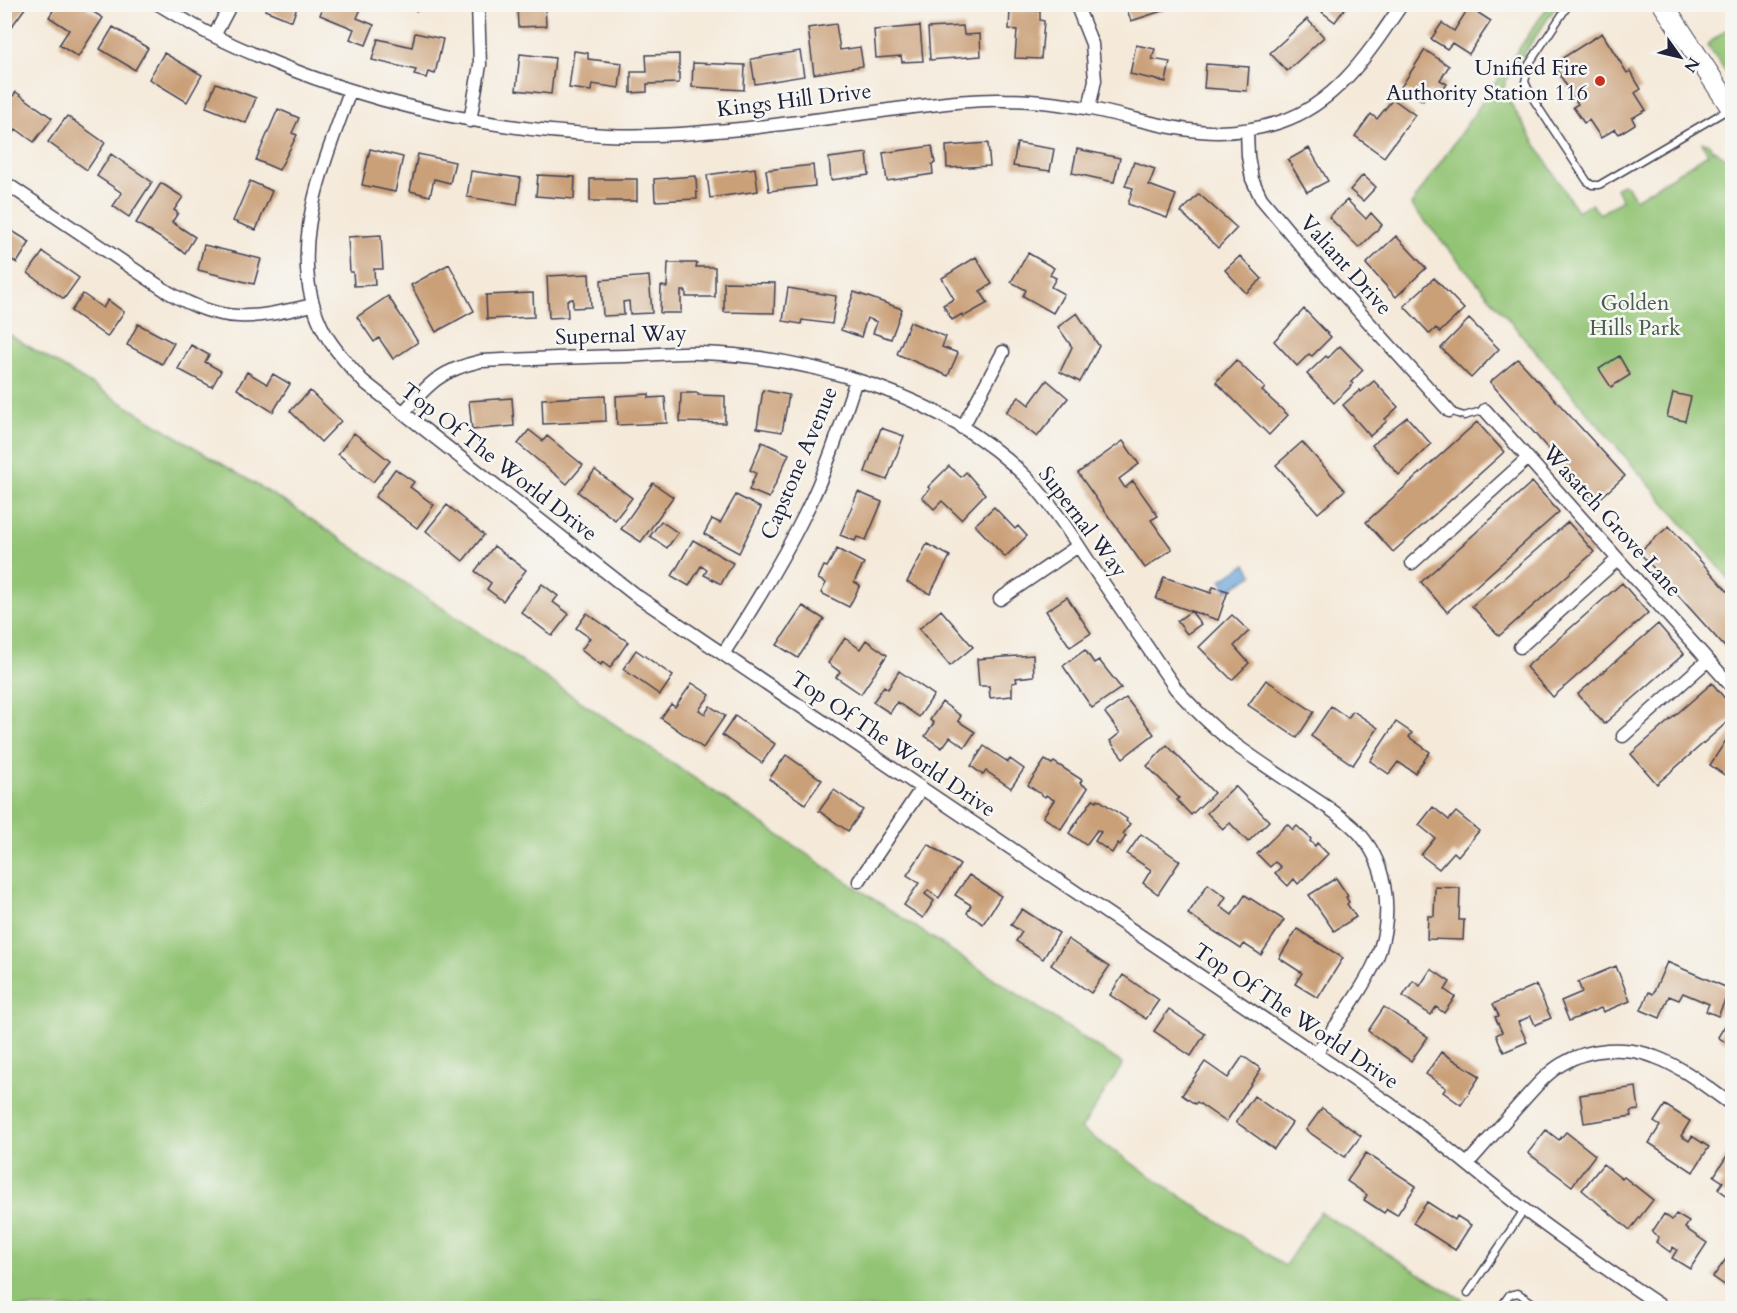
<svg xmlns="http://www.w3.org/2000/svg" width="1737" height="1313" font-family="Cardo,serif">
<style>
.green{fill:#93c474;stroke:#5a7358;stroke-width:1.5}
.water{fill:#67a3d8;stroke:#44628a;stroke-width:1.5}
.building{fill:#caa079}
.lines{fill:none;stroke-linecap:round;stroke-linejoin:round}
.lane-casing{stroke:#424053;stroke-width:9}
.street-casing{stroke:#424053;stroke-width:15}
.primary-casing{stroke:#424053;stroke-width:22}
.lane{stroke:#fff;stroke-width:6}
.street{stroke:#fff;stroke-width:12}
.primary{stroke:#fff;stroke-width:20}
.poi-dot{fill:#c8321e;stroke:#f6f6f2;stroke-width:2}
.labels{text-anchor:middle;dominant-baseline:central;stroke-width:5;stroke-linejoin:round;paint-order:stroke}
.poi-label{font-size:22px;fill:#22223b;stroke:#f6f6f2;text-anchor:end}
.street-label{font-size:22px;fill:#22223b;stroke:#f6f6f2}
.park-label{font-size:22px;fill:#4a5b4f;stroke:#f6f6f2}
</style>
<rect width="100%" height="100%" fill="#f6f6f2"/>
<filter id="ink" filterUnits="userSpaceOnUse"><feTurbulence type="fractalNoise" baseFrequency=".0167" numOctaves="2"/><feDisplacementMap in="SourceGraphic" scale="12" xChannelSelector="R" yChannelSelector="G"/><feConvolveMatrix kernelMatrix="1 2 1 2 8 2 1 2 1" color-interpolation-filters="sRGB"/></filter>
<filter id="wash" filterUnits="userSpaceOnUse"><feTurbulence type="fractalNoise" baseFrequency=".008" numOctaves="4" result="noise"/><feDisplacementMap in="SourceGraphic" scale="24" xChannelSelector="R" yChannelSelector="G"/><feGaussianBlur stdDeviation="1.35" result="paint"/><feColorMatrix in="noise" values="0 0 0 0 0 0 0 0 0 0 0 0 0 0 0 0 0 1.4 0 .05"/><feComposite in="paint" operator="in"/></filter>
<g filter="url(#wash)">
<rect width="100%" height="100%" fill="#f5eada"/>
<!-- green -->
<path class="green" d="M1549,5h8l-52,76 -1,12 73,118 14,-7 9,10 22,-14 -6,-11 6,-5 4,1 10,14 72,-45 -6,-12 6,1 5,8 1,-1 18,12v420l-321,-377z
M1732,25v56l-25,-36z
M5,332l288,175 552,373 278,184 -42,65 204,137 35,-54 156,96h-1471z"/>
<!-- water -->
<path class="water" d="M1246,564l7,11 -26,16 -6,-11z"/>
<g id="blocks">
<!-- building -->
<path class="building" d="M4,4h24l-21,29 -3,-2z
M57,4h24l22,14 -25,39 -19,-12 10,-15 -20,-13z
M268,4h30l-6,17 -27,-11z
M324,4h39l-6,14 17,7 -8,20 -16,-6 4,-10 -34,-14z
M415,4h23l1,3 -23,4z
M517,4h28l1,22 -28,1z
M1125,4h38l2,6 -34,11z
M1328,4h20l-13,18 -13,-10z
M1469,7l22,14 -22,33 -17,-11 -5,6 -16,-10 11,-16 12,8z
M1010,10l30,1v9l4,1 -3,38 -26,-1 2,-28 -8,-1z
M1307,19l17,18 -37,34 -17,-18z
M836,24l4,26 20,-3 3,19 -49,8 -6,-46z
M920,26l3,35 -21,1 -1,-6 -25,2 -2,-28z
M963,26l1,9 16,-1 1,22 -51,4 -2,-32z
M113,27l35,21 -13,22 -35,-21z
M415,33l28,6 -8,35 -7,-2 -2,6 -12,-3 2,-5 -44,-10 6,-21 34,8z
M1602,33l25,40 3,-2 11,18 -6,4 11,17 -14,8 3,6 -16,10 -4,-5 -14,9 -12,-18 -5,3 -11,-16 5,-3 -25,-40z
M1136,45l19,4 -3,10 18,3 -4,20 -36,-8z
M1425,50l24,16 -9,14 7,4 -9,13 -9,-6 -6,10 -22,-14z
M574,51l14,2v6l34,4 -3,25 -27,-4 -1,7 -22,-3z
M800,51l4,25 -49,8 -4,-25z
M164,53l38,22 -15,27 -38,-23z
M520,54l35,4 -4,36 -35,-4z
M679,54v29l-32,1v8l-16,1v-21h16l-1,-17z
M693,63l52,2 -1,25 -52,-3z
M1206,64l43,3 -2,24 -43,-3z
M216,83l40,15 -10,25 -40,-16z
M16,92l36,26 -18,24 -18,-13 -2,4 -10,-7v-18z
M1393,99l22,16 -31,42 -29,-21 16,-22 6,5z
M278,109l21,9 -7,15 5,2 -18,35 -23,-10z
M67,116l38,27 -18,27 -39,-28z
M988,143l2,23 -43,2 -1,-22z
M1017,143l37,6 -4,22 -37,-5z
M932,146l3,17 -3,1 1,10 -46,7 -4,-28z
M1309,148l19,33 -21,11 -19,-32z
M370,149l33,8 -8,35 -33,-7z
M1077,149l43,9 -6,24 -42,-9z
M867,153l2,22 -38,5 -2,-22z
M111,154l41,28 -23,35 -16,-11 9,-13 -25,-17z
M418,154l37,8 -5,21 -16,-4 -4,17 -20,-5z
M1134,162l21,7 -6,16 27,10 -9,23 -39,-14 5,-16 -8,-2z
M813,165l2,21 -46,5 -3,-21z
M755,168l3,23 -48,7 -3,-23z
M471,171l50,7 -4,27 -50,-8z
M538,175l37,2 -1,22 -38,-3z
M1363,175l13,12 -13,14 -13,-11z
M696,176l1,23 -42,2 -1,-22z
M590,179h47v22h-47z
M250,181l22,10 -16,39 -23,-9z
M161,183l22,14 -9,13 4,3 -6,9 23,15 -10,16 -49,-30z
M1199,194l38,34 -19,20 -37,-36z
M1347,200l19,19 5,-6 11,12 -23,23 -30,-31z
M4,226l26,16 -13,21 -13,-8z
M381,235l2,34h-9l1,16 -21,1 -1,-14h-3l-2,-35z
M1396,236l30,32 -30,29 -30,-33z
M204,245l57,14 -7,25 -56,-14z
M43,252l36,26 -15,21 -36,-26z
M1028,253l26,15 -4,7 6,3 -5,9 13,7 -11,19 -30,-17 3,-6 -15,-8z
M1240,256l22,23 -16,14 -21,-23z
M976,257l16,27 -12,7 8,12 -25,14 -1,-3 -10,6 -9,-15 11,-6 -12,-21z
M668,263h29l-1,4h19v30h-29v-6h-5v22h-21l1,-27 6,1z
M449,264l25,47 -38,21 -25,-47z
M589,274l2,33 -18,1v-9l-6,1 1,17 -19,1 -2,-42z
M649,276l3,37 -22,1 -1,-13 -6,1 1,13 -21,1 -2,-36z
M1434,278l30,31 -24,23 -4,-4 -6,6 -26,-28z
M724,282l51,1 -1,30 -50,-1z
M788,288l48,8 -4,28 -30,-4 -1,4 -18,-3z
M854,292l48,17 -11,30 -18,-6 4,-11 -10,-4 -6,19 -20,-7z
M533,293l1,24 -47,2 -1,-24z
M83,294l20,14 5,-8 16,12 -17,25 -36,-26z
M388,296l30,46 -25,17 -14,-21 -5,4 -17,-25z
M1304,309l27,28 -19,19 -3,-2 -12,12 -23,-25z
M1077,313l22,33 -19,36 -20,-10 12,-25 -14,-20z
M1469,319l30,30 -28,29 -30,-30z
M910,322l36,15 -4,10 16,6 -10,23 -51,-22z
M138,324l36,19 -12,21 -35,-19z
M191,345l18,10 -4,7 16,9 -9,16 -34,-18z
M1340,346l23,24 -12,12 2,2 -19,19 -27,-29 19,-18 2,2z
M1619,356l11,19 -19,12 -12,-18z
M1518,359l107,117 -30,27 -105,-121z
M1236,360l29,28 -3,3 26,24 -19,20 -53,-53z
M247,372l20,12 6,-10 17,10 -17,28 -36,-23z
M1047,380l21,18 -31,39 -31,-25 13,-15 10,8z
M1374,381l24,26 -13,12 2,2 -17,15 -27,-31 17,-15 1,2z
M763,390l26,5 -7,37 -25,-4z
M310,391l31,30 -20,21 -31,-31z
M681,393h17v2l27,1v27l-45,-1z
M1673,393l18,4 -6,24 -18,-4z
M649,394v4l16,-1 2,26 -50,2 -1,-29z
M605,396l1,25 -63,3 -1,-25z
M512,398l2,28 -42,4 -3,-29z
M1407,417l24,27 -32,31 -27,-30z
M1477,422l27,30 -111,100 -27,-30z
M881,428l23,8 -17,44 -22,-8z
M529,430l14,11 4,-5 36,29 -16,19 -49,-40z
M354,433l36,28 -17,21 -35,-28z
M1123,441l16,23 -20,15 6,9 8,-7 25,35 -7,4 21,29 -27,19 -67,-95z
M762,442l27,12 -20,44 -20,-8 7,-17 -6,-3z
M1302,442l43,48 -27,23 -42,-48z
M949,466l12,11 5,-5 19,22 -24,25 -19,-18 -8,8 -12,-12 8,-8 -2,-2z
M395,469l19,13 -4,5 24,18 -17,23 -42,-31z
M595,470l37,28 -17,22 -37,-28z
M1532,482l27,30 -112,100 -26,-30z
M653,483l20,14 -32,45 -20,-13z
M858,492l24,10 -16,38 -9,-3 -2,4 -15,-6z
M736,495l25,13 -22,45 -35,-19 8,-15 8,4z
M447,505l37,30 -21,26 -37,-30z
M994,507l21,22 3,-3 9,10 -22,21 -30,-32z
M661,521l17,12 -11,15 -17,-12z
M1568,522l26,30 -95,84 -27,-30z
M1669,526l63,70v59l-93,-103z
M693,540l40,23 -12,21 -17,-9 3,-5 -6,-4 -12,20 -17,-10z
M927,544l23,12 -20,38 -23,-12z
M494,546l32,24 -23,31 -16,-12 4,-6 -16,-12z
M837,549l27,14 -10,19 6,3 -11,22 -28,-14 5,-10 -8,-4 6,-13 3,1z
M1164,577l47,16 2,-6 15,4 -10,29 -27,-9 10,13 -14,10 -10,-13 14,-10 -35,-12z
M1622,583l26,30 -95,84 -27,-30z
M542,584l16,12 -5,6 16,12 -17,22 -31,-24z
M1067,597l24,36 -21,14 -24,-36z
M803,606l21,13 -26,39 -21,-13z
M941,610l32,37 -23,19 -31,-37z
M587,613l41,29 -18,26 -8,-6 -1,3 -20,-15 9,-12 -14,-10z
M1232,615l17,16 -15,15 15,17 -17,17 -33,-33z
M1658,624l26,30 -80,70 -26,-30z
M845,638l15,11 6,-9 21,15 -26,39 -25,-17 4,-5 -12,-9z
M636,650l37,26 -13,19 -37,-26z
M1085,650l9,13 5,-3 22,28 -29,20 -29,-42z
M1033,655l1,21 -18,2 1,4 -5,1v13l-22,2 -1,-12h-10l-2,-27z
M899,671l35,24 -15,22 -22,-15 -7,11 -17,-11 11,-16 4,3z
M1266,680l48,32 -17,26 -49,-33z
M692,683l18,12 -11,15 6,4 5,-8 15,10 -22,32 -42,-30 10,-14 4,3z
M1712,683l20,24v11l-75,66 -26,-30z
M1126,698l28,36 -31,24 -13,-17 10,-8 -15,-20z
M942,702l19,14 -3,5 17,11 -10,15 -15,-10 -8,11 -17,-12 9,-13 -4,-3z
M1331,706l17,12 5,-7 25,17 -25,37 -42,-29z
M735,716l40,28 -13,19 -40,-28z
M1396,722l16,11 -3,4 21,15 -15,21 -17,-11 -9,12 -19,-13z
M1732,731v49l-22,-15z
M1167,745l47,48 -23,22 -14,-15 2,-2 -32,-32z
M984,746l24,16 2,-3 14,10 -13,19 -25,-17 -3,4 -12,-9z
M786,755l36,25 -17,24 -36,-25z
M1045,760l7,4 2,-2 28,18 -2,3 8,5 -27,41 -18,-12 11,-17 -8,-5 -1,2 -17,-12z
M1235,786l34,35 -21,21 -18,-19 -7,6 -16,-16z
M834,790l29,20 -15,21 -29,-20z
M1093,799l4,2 1,-2 29,20 -1,2 4,3 -7,10 3,2 -6,9 -2,-2 -6,10 -17,-12 6,-9 -4,-2 -11,15 -17,-12z
M1433,807l16,13 7,-8 23,19 -21,25 -4,-4 -15,17 -18,-14 14,-17 -16,-13z
M1287,824l6,6 4,-4 14,13 -1,2 5,5 2,-3 11,11 -30,30 -4,-5 -6,7 -13,-13 6,-6 -6,-5 -5,5 -13,-13z
M1141,834l39,27 -22,33 -15,-11 8,-13 -24,-16z
M928,844l32,21 -21,33 -11,-8 -3,4 9,7 -11,17 -19,-13 15,-22 -12,-8z
M969,875l32,21 -18,28 -16,-11 4,-8 -16,-10z
M1336,878l12,18 -2,1 3,5 -2,2 9,13 -22,14 -25,-36z
M1208,884l18,13 -6,9 12,9 13,-20 39,25 -23,35 -17,-11 -3,5 -53,-35z
M1435,887l25,1 -1,32h5l-1,20 -36,-1 1,-23h6z
M1022,909l37,24 -16,26 -27,-18 6,-9 -11,-7z
M1297,929l46,29 -25,40 -23,-14 7,-11 -23,-15z
M1068,939l41,28 -18,26 -40,-28z
M1667,962l63,27 -12,27 -12,-5 3,-7 -26,-11 -4,7 -10,-4 -9,22 -19,-8 8,-18 4,2z
M1616,966l14,35 -27,11 -2,-4 -32,13 -8,-20 21,-9 -4,-10z
M1431,969l19,13 -5,8 10,7 -11,16 -8,-6 -5,8 -28,-19 10,-15 7,5z
M1123,975l36,25 -13,19 -36,-24z
M1536,985l15,33 -16,7 -4,-9 -13,6 9,20 -23,10 -8,-17 6,-3 -7,-15 4,-1 -6,-12z
M1384,1007l44,30 -17,24 -43,-30z
M1169,1009l36,25 -14,22 -37,-25z
M1732,1014v33l-14,-10z
M1441,1052l39,24 -19,29 -18,-13 3,-4 -20,-14z
M1243,1056l18,13 -35,53 -29,-20 -2,2 -13,-9 23,-33 23,16z
M1636,1087l3,23 -8,1 1,5 -48,7 -4,-28z
M1254,1096l38,27 -18,26 -38,-27z
M1665,1105l25,16 -9,15 8,5 3,-5 17,11 -16,25 -44,-29 11,-17 -6,-4z
M1322,1108l39,28 -16,21 -39,-27z
M1546,1130l13,10 7,-8 29,23 -23,31 -44,-33z
M1730,1151l2,2v46l-14,-10 5,-7 -9,-6z
M1366,1153l50,33 -19,29 -10,-6 -3,4 -20,-13 3,-5 -20,-14z
M1603,1164l19,15 2,-2 29,23 -23,30 -48,-40z
M1427,1202l28,18 2,-4 14,9 -16,25 -42,-27z
M1664,1214l8,6 4,-6 13,8 -4,6 22,15 -17,26 -18,-11 5,-8 -4,-3 -3,5 -14,-10 3,-5 -7,-5z
M1726,1259l6,4v27l-19,-13z"/>
</g>
</g>
<g filter="url(#ink)">
<use href="#blocks" fill-opacity="0" stroke="#424053" stroke-width="1.5"/>
<g class="lines">
<defs>
<path id="lane" d="M1569,4l-40,60 -4,18 8,17 54,82 5,4h7l130,-76
M1449,411l15,5 21,-6
M1468,1293l56,-83
M1500,1308l9,-13 9,-2 23,15"/>
<path id="street" d="M158,4c19,11 38,24 58,33 123,59 255,92 391,98 45,2 89,-2 133,-6 55,-6 110,-14 165,-21 33,-4 66,-9 100,-8 28,0 58,4 86,9 68,14 119,36 189,13 57,-18 90,-71 122,-118
M1076,4l16,40 3,36 -6,29
M214,36l17,-32
M350,91c-27,76 -68,166 -24,244 10,17 24,32 37,46l271,213 756,510c47,34 90,72 136,107 45,34 92,66 138,97
M470,121l10,-56 -2,-61
M1247,131l1,25 4,23 9,19 55,66 133,147
M4,182l164,110c57,33 83,27 145,13
M1485,410l247,277
M403,413c26,-30 38,-43 78,-52 49,-2 97,-4 145,-5 24,-1 49,-4 73,-3 113,3 247,43 328,125 24,25 43,55 62,84 29,42 58,85 87,127 20,22 40,42 64,59 24,17 48,33 72,49 15,10 31,20 44,33 30,30 37,79 24,119 -9,31 -45,77 -64,105
M962,428l41,-76
M1412,563l116,-105
M1000,599l78,-53
M1520,647l98,-88
M723,654c30,-46 58,-91 82,-140 21,-42 36,-89 51,-134
M1623,736l85,-76
M859,881l62,-92
M1468,1163c17,-19 34,-39 51,-58 13,-14 26,-31 43,-41 26,-16 64,-19 93,-7 28,10 53,31 77,48"/>
<path id="primary" d="M1663,4l69,105"/>
</defs>
<!-- lane casing -->
<use href="#lane" class="lane-casing"/>
<!-- street casing -->
<use href="#street" class="street-casing"/>
<!-- primary casing -->
<use href="#primary" class="primary-casing"/>
<!-- lane -->
<use href="#lane" class="lane"/>
<!-- street -->
<use href="#street" class="street"/>
<!-- primary -->
<use href="#primary" class="primary"/>
</g>
</g>
<!-- markers -->
<circle class="poi-dot" cx="1600" cy="81" r="6"/>
<g class="labels">
<!-- poi labels -->
<g class="poi-label">
<text x="1588" y="68">Unified Fire<tspan x="1588" dy="25">Authority Station 116</tspan></text>
</g>
<!-- street labels -->
<g class="street-label">
<text transform="translate(794 100) rotate(-7)">Kings Hill Drive</text>
<text transform="translate(1346 265) rotate(48)">Valiant Drive</text>
<text transform="translate(621 335) rotate(-2)">Supernal Way</text>
<text transform="translate(499 462) rotate(38)">Top Of The World Drive</text>
<text transform="translate(799 463) rotate(-67)">Capstone Avenue</text>
<text transform="translate(1612 521) rotate(48)">Wasatch Grove Lane</text>
<text transform="translate(1083 522) rotate(53)">Supernal Way</text>
<text transform="translate(893 744) rotate(34)">Top Of The World Drive</text>
<text transform="translate(1296 1016) rotate(34)">Top Of The World Drive</text>
</g>
<!-- park labels -->
<g class="park-label">
<text x="1635" y="303">Golden<tspan x="1635" dy="25">Hills Park</tspan></text>
</g>
</g>
<!-- margin -->
<rect width="1737" height="1313" fill="none" stroke="#f6f6f2" stroke-width="24"/>
<!-- north arrow -->
<g transform="translate(1680 57) rotate(124)" stroke="#f6f6f2" stroke-width="4.5" paint-order="stroke">
<path d="M0-4.5L10 22L0 15L-10 22Z" fill="#22223b"/>
<text y="-9" font-size="16" font-weight="bold" text-anchor="middle" fill="#22223b">N</text>
</g>
</svg>
